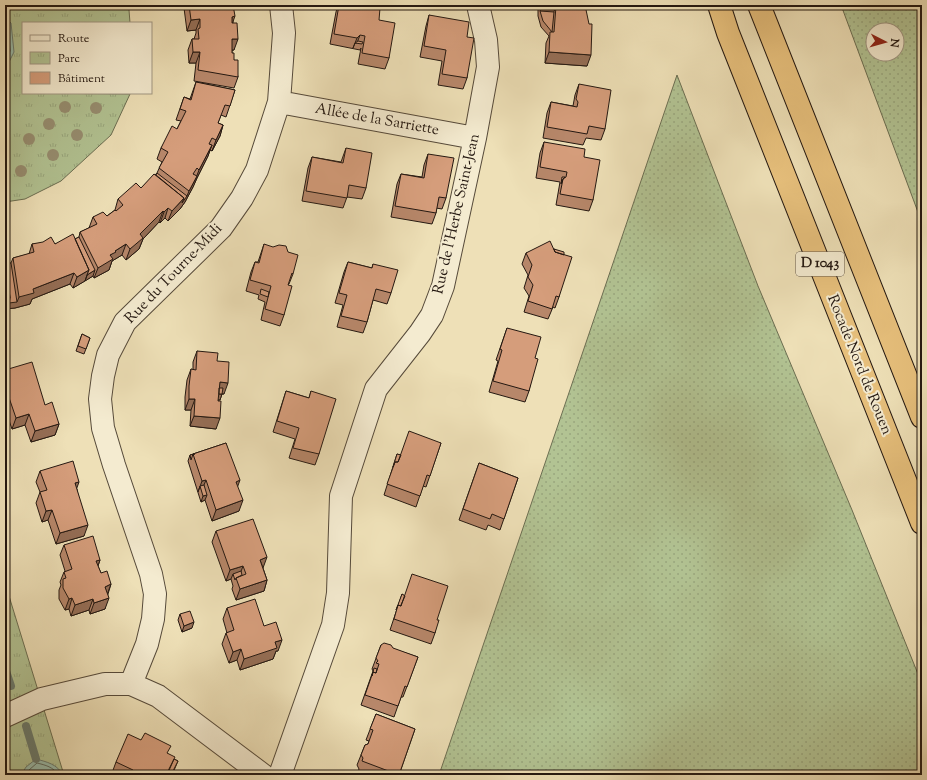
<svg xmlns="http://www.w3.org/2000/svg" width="927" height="780" font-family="'Sorts Mill Goudy',serif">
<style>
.grass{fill:url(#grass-dots);stroke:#6b6e52;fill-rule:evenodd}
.park{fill:url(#park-tufts);stroke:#6b6e52}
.water{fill:#99bdac;stroke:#6a7b6e}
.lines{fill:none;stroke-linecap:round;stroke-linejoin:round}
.shore{stroke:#5e6a5e;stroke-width:1}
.stream{stroke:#6a7b6e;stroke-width:8}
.minor-casing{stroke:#564a3a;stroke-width:24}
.highway-casing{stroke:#241811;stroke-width:24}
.minor{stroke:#f4ebd0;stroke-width:22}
.highway{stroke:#e7c07c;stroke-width:22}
.tree{fill:#978e71}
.wall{fill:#b7876a;stroke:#241811}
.shaded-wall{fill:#956e56;stroke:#241811}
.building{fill:#d59d7b;stroke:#241811}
.labels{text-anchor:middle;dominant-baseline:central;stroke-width:4;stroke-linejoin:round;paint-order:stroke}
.shield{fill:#f4ebd0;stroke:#62574a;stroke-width:1}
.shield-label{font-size:14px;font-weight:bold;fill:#241811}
.street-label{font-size:15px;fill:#241811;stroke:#f4ebd0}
</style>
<defs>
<pattern id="grass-dots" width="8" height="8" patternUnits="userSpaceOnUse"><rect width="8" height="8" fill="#b2c393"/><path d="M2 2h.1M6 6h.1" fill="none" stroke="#99a77e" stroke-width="1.8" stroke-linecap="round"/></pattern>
<pattern id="park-tufts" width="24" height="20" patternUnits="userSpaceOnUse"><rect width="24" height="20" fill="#b2c393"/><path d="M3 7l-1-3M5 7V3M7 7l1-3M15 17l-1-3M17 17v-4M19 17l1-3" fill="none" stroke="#99a77e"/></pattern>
</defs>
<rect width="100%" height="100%" fill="#eee0b7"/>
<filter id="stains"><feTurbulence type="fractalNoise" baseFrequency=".005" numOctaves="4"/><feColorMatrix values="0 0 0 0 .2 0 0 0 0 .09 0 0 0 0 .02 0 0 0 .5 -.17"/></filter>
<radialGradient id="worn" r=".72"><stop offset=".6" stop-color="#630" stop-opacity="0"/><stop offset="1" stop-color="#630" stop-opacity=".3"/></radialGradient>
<!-- grass -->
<path class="grass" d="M841,5h81v218zM873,30h24v24h-24z
M677,75l81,211 94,224 70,174v91h-483z"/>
<!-- park -->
<path class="park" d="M5,5h121l3,5 1,13h-107v70l107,1 -19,41 -50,46 -36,18 -20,3z
M5,583l59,192h-59z"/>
<!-- water -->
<path class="water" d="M5,18l6,5 3,29 -9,18z
M36,759c11,3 21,5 27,16h-42l5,-8z"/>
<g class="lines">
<!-- shore -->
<path class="shore" d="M5,23l3,3 2,25 -5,10
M26,775l3,-5 8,-7c8,2 17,4 21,12"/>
<!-- stream -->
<path class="stream" d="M5,668l6,18
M26,726l10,33"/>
<defs>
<path id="minor" d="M279,102l196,36
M131,684l16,-40 6,-25 2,-25 -4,-20 -37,-109 -11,-37 -3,-29 3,-23 5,-21 17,-33 96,-94 21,-30 15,-28 22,-68 5,-69 -3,-28
M5,716l37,-17 63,-15h26l27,12 105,79
M280,775l53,-150 5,-32 3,-97 35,-107 44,-56 12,-18 11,-29 32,-148 13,-71 -2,-27 -8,-35"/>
<path id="highway" d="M719,5l9,28 194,490
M759,5l163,412"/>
</defs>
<!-- minor casing -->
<use href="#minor" class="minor-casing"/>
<!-- highway casing -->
<use href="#highway" class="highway-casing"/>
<!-- minor -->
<use href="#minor" class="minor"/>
<!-- highway -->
<use href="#highway" class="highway"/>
</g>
<!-- trees -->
<g class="tree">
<circle cx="65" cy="107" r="6"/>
<circle cx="96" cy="108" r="6"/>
<circle cx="49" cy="124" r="6"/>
<circle cx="77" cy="135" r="6"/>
<circle cx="29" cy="139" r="6"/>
<circle cx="53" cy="155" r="6"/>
<circle cx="21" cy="171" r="6"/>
</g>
<!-- wall -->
<path class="wall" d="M184,5h49v18l1,27h-2v3l6,24 -4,11 -40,-7 2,-18h-7l-1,-13 4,-11h2l2,-6v-3l-9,1 -3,-23z
M338,5h22l19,15 10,38 -4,11 -27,-5 3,-16 -1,2 -30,-6 6,-32z
M538,5h47l2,61 -42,-3 1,-20 3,-7 -8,-9 -3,-11z
M429,15l38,22v41l-4,11 -25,-4 4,-24 -22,-4 6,-31z
M196,82l39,8 -9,27 -5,-2 -3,8 5,2 -3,11 -8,15 -2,-1 -2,6 -11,22 -4,9 -8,15 -5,7 -12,12 -3,-3 -5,5 -1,-1 -16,17 -4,10 -13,11 -4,-5 -10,6 -3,9 -15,8 -1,-2 -20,12 -3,-4 -38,15 -2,5 -15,4 -10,1v-50l1,5 5,-1 2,-5 16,-4 3,-10h23l20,-5 4,-2 1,-5 9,-4 4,-11 14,-1 8,-6 3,-11 23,-11 16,-15 5,-11 -5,-3 4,-11 16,-19 4,-8 -5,-1 8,-23 6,2z
M579,84l26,45 -4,11 -15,-2 -3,7 -40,-7 4,-25 4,-11 22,4 2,-11z
M544,142l40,15 9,43 -4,11 -33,-6 4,-23 -24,-4 4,-25z
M346,148l20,40 -4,11 -15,-2 -4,11 -41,-7 6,-33 4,-11 29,5z
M428,154l18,44 -4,11 -6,-1v5l-4,11 -41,-7 6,-33 4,-10 21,3 2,-12z
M264,244l29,30 -4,10h-1l-4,31 -4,11 -19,-6 4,-18 -7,-3 1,-4 -13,-4 5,-19 4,-10h3z
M554,249l10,6 -5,42 -4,11 -2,-1 -5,12 -24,-7 5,-16 -5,-8 4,-13 -6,-11 4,-11z
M348,262l24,6 1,-4 18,29 -4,11 -14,-4 -6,22 -4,11 -26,-6 6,-22 -8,-2 9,-31z
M507,328l28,30 -6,33 -4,11 -36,-10 9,-31 -2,-1z
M82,334l8,4 -6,16 -8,-3z
M197,351l20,10 7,33h-2l-2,6h-2l-2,29 -26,-3 1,-16h-6v-13l2,-17 4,-11 2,1v-8z
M5,370l40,35 14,19 -4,11 -24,7 -6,-17 -13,4 -7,-20z
M286,391l23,7 2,-7 8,63 -4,11 -26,-7 6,-19 -22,-7z
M226,443l11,43 2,25 -27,10 -7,-21 -4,2 -13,-41 2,-6z
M441,443l-15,44 -3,-1 -7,21 -32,-12 13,-41 3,1z
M479,463l39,15 -18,52 -12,-5 -2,5 -27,-10z
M40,471l37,18 7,47 -28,8 -8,-24 -6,2 -6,-19 4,-11 -4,-10z
M216,531l47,37 4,12 -3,11 -28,9 -4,-11 1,-3 -2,-7 -5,2 -14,-39z
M64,545l36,15 -2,6 3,7 10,11 -3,10 -3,15 -15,5 -1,-4 -18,6 -2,-7 -4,1 -6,-11v-9l2,-5 -1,-3 4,-10 1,-1 -5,-16z
M402,594l35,26 -2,13 -4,11 -41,-14z
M227,608l36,17 15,26h-2l-3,8 -33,11 -3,-10 -8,3 -7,-19 4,-11h1l-4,-14z
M180,614l12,14 -10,4 -4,-12z
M381,645l37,12 -15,40h-2l-7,20 -33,-12 12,-34 -1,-2z
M376,714l39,15 -16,46h-33l-8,-3 1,-3 -2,-4 8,-20 3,-1 1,-3 -3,-1z
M168,754l6,5 4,2 -6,14h-56l-4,-2 4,-11z"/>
<!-- shaded-wall -->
<path class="shaded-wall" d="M542,6h14l-4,11 -12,-6z
M235,16l-4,11 1,-10z
M200,19l-4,11 -9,1 4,-11z
M360,35l-3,8h-2l-2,5 4,-10z
M232,39h6l-4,11h-5z
M193,52h7l-4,11h-7z
M549,52l42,3 -4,11 -42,-3z
M223,125l-3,11 -8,15 4,-11z
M212,145l-4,11 -11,22 -4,9 -8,15 -5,7 -12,12 4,-10 12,-13 3,-2 2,-5 7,-13 3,-8z
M168,208l-3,10 -5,5 4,-11z
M163,211l-4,11 -16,17 -4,10 -13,11 4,-11 10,-15z
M126,244l-4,11 -10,6 -3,9 -15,8 4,-10 17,-17z
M89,270l-4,11 -12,7 4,-11z
M95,270l-2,6 -8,5 2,-6z
M74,273l-4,11 -38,15 -2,5 -15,4 -10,1v-11h5l7,4 2,-5 14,-8z
M220,382l8,1 -4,11 -7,-1z
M217,394h5l-2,6 -5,-1z
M189,399h6l-4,11h-6z
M29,414l-4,11 -13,4 4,-11z
M194,416l26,2 -4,11 -26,-3z
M59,424l-4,11 -24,7 4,-11z
M206,480l-4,10 -2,-4 -2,6 4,-11z
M240,480l-4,11v-9z
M79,482l-4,11v-10z
M207,495l-2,5 -4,2 2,-6z
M243,500l-4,11 -27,10 4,-11z
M52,510l-4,10 -6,2 4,-11z
M88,525l-4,11 -28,8 4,-11z
M267,557l-4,11 -3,-8z
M100,560l-4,11v-10z
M243,566l-4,11 -6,-3 -2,5 -5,2 4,-11z
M267,580l-3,11 -28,9 4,-11z
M111,584l-4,11 -2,-8z
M72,598l-3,11 -4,1 4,-11z
M109,598l-4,11 -15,5 4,-11z
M93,599l-4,11 -18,6 4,-11z
M194,622l-2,6 -10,4 2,-6z
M282,640l-4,11h-2l-3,8 -33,11 4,-11 31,-17z
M241,649l-4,11 -8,3 4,-11z"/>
<!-- building -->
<path class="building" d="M189,5h44l2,11 -3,1v6h5l1,16h-6v14h2v7h4v17l-40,-7 2,-18h-7l-1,-13h7l-1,-10 2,-1v-9l-9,1z
M339,5h21l20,3 -1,12 16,3 -6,35 -27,-5 3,-17 -5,-1 -3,3 -23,-4z
M542,5h43l4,19h3l-1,31 -42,-3 1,-20h4l2,-26h-14z
M540,11l14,1 -2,20 -9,-11z
M429,15l40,7 -2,15 7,1 -7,40 -25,-4 4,-24 -22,-4z
M358,41l5,1 -1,2 -7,-1z
M196,82l39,8 -5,16 -5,-1 -7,18 5,2 -7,15 -4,-2 -3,6 3,1 -13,25 -2,-2 -4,6 4,2 -8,15 -30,-23 9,-16 -7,-4 11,-22 5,3 9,-18 -6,-2 4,-12 7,3z
M579,84l32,6 -6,39 -16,-3 -2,8 -40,-7 4,-25 26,5 1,-5 -2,-3z
M544,142l41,7 -1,8 16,3 -7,40 -33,-6 3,-15 3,-2 1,-5 -27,-5z
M346,148l26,5 -6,35 -17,-3 -2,13 -41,-7 6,-34 31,6z
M428,154l26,4 -8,40 -7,-1 -3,16 -41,-7 6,-32 23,4z
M157,173l30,23 -5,7 2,-5 -28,-23z
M154,174l30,24 -12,13 -4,-3 -4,4 -1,-1 -23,23 3,4 -13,11 -4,-5 -11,7 1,1 -6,3 3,4 -15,9 -18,-36 17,-8 -4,-7 10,-5 4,4 8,-6 1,1 7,-6 -5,-6 18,-16 5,5z
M562,177h3l-2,2 -2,5z
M73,234l16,36 -12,7 -3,-4 -41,16 1,4 -15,4 -6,-39 21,-6 -2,-8 11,-2 8,-5 4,7z
M79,237l16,33 -8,5 2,-5 -14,-31z
M550,241l5,11 17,5 -13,40 -3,-1 -4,13 -24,-8 5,-16 -5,-8 4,-12 -6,-12z
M264,244l9,3 6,-2 7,1 2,6 10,3 -5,19 -1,-1 -4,12 4,1 -8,29 -19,-6 6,-23 -21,-6 5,-18 4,1z
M554,249l10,3v3l-9,-3z
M5,259l5,39h-5z
M348,262l24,6 1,-4 25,6 -7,23 -15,-4 -9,33 -26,-6 6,-21 -8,-2z
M11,263l6,39 -8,1 1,-5 -4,-34z
M261,289l8,3 -1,5 -8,-3z
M507,328l34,9 -6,21 3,1 -9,32 -36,-10 9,-31 -2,-1z
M82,334l8,4 -4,11 -8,-3z
M197,351l21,2 -1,8 12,1 -1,21 -8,-1 -2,19h3l-1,17 -26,-2 1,-17h-6v-13l2,-17 5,1z
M32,362l13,43 7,-3 7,22 -24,7 -6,-17 -13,4 -11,-32v-16z
M219,388h4l-1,6h-3z
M286,391l23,7 2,-7 25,8 -17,55 -26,-6 6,-20 -22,-7z
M409,431l32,12 -11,33 -3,-1 -7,21 -33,-12 8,-22h3z
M226,443l14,37 -4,2 7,18 -27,10 -10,-30 -4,1 -9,-27z
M193,454l-2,6 -1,-5 5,-1z
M397,454l4,1 -3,7h-3l-2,5z
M73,461l6,21 -4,1 13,42 -28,8 -8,-23 -6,1 -6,-19 7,-2 -7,-19z
M479,463l39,15 -14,41 -12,-5 -2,5 -27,-10z
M204,485l3,10 -4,1 -3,-10z
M253,519l14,38 -7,3 7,20 -27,9 -4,-11 10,-4 -3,-8 -13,4 -14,-39z
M93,536l7,24 -4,1 5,12 6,-2 4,13 -6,3 4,11 -15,5 -1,-4 -18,6 -3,-7 -3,1 -6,-11v-9l3,-1 -2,-6 8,-3 -8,-24z
M241,571l1,4 -6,3 -1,2 -2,-6z
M412,574l36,12 -11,34h2l-4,13 -41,-14 4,-14 3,1z
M402,594l3,2 -4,9v1l-3,-1 -2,5z
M255,599l9,27 12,-4 6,18 -7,2 2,6 -33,11 -3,-10 -8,3 -7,-19 8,-3 -7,-22z
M190,611l4,11 -10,4 -4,-12z
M384,643l7,2 2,3 25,9 -11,30 -2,-1 -7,20 -33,-11 8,-23 3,1 3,-9 -3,-1 2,-2 -2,-3 5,-13z
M374,668l3,1 -1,4 -3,-1 -1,4z
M376,714l39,15 -16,46 -37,-14 1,-3 -2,-3 4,-10 3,-1 5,-14 -3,-1z
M145,733l26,13 -4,7 8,4 -9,18h-35l2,-5 -17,-8 12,-28 13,6z
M174,759l4,2 -7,14h-4z"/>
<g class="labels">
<!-- shield labels -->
<rect class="shield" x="796" y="252" width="48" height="24" rx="3"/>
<g class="shield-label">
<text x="820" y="264">D 1043</text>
</g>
<!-- street labels -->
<g class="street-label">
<text transform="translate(377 120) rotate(10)">Allée de la Sarriette</text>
<text transform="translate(457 214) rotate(-77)">Rue de l'Herbe Saint-Jean</text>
<text transform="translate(174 274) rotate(-46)">Rue du Tourne-Midi</text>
<text transform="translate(859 365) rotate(68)">Rocade Nord de Rouen</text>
</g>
</g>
<!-- margin -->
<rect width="927" height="780" fill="none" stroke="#eee0b7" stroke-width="20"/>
<rect x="6" y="6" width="915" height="768" fill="none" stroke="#241811" stroke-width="2"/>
<rect x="10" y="10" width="907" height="760" fill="none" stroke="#241811"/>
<!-- legend -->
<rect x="22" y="22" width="130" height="72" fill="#f4ebd0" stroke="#a19784"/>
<rect x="30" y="35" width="20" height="6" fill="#f4ebd0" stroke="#a19784"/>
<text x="58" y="42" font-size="12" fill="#241811">Route</text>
<rect x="30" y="52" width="20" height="12" fill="url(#park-tufts)" stroke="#a19784"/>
<text x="58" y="62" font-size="12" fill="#241811">Parc</text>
<rect x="30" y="72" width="20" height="12" fill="#d59d7b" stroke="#a19784"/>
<text x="58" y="82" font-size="12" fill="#241811">Bâtiment</text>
<!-- north arrow -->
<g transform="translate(885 42) rotate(96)"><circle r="19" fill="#f4ebd0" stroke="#a19784"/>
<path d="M0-3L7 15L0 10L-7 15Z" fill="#8f2418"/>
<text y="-6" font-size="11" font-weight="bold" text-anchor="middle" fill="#241811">N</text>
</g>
<rect width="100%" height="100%" filter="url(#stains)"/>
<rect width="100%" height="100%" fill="url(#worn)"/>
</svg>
